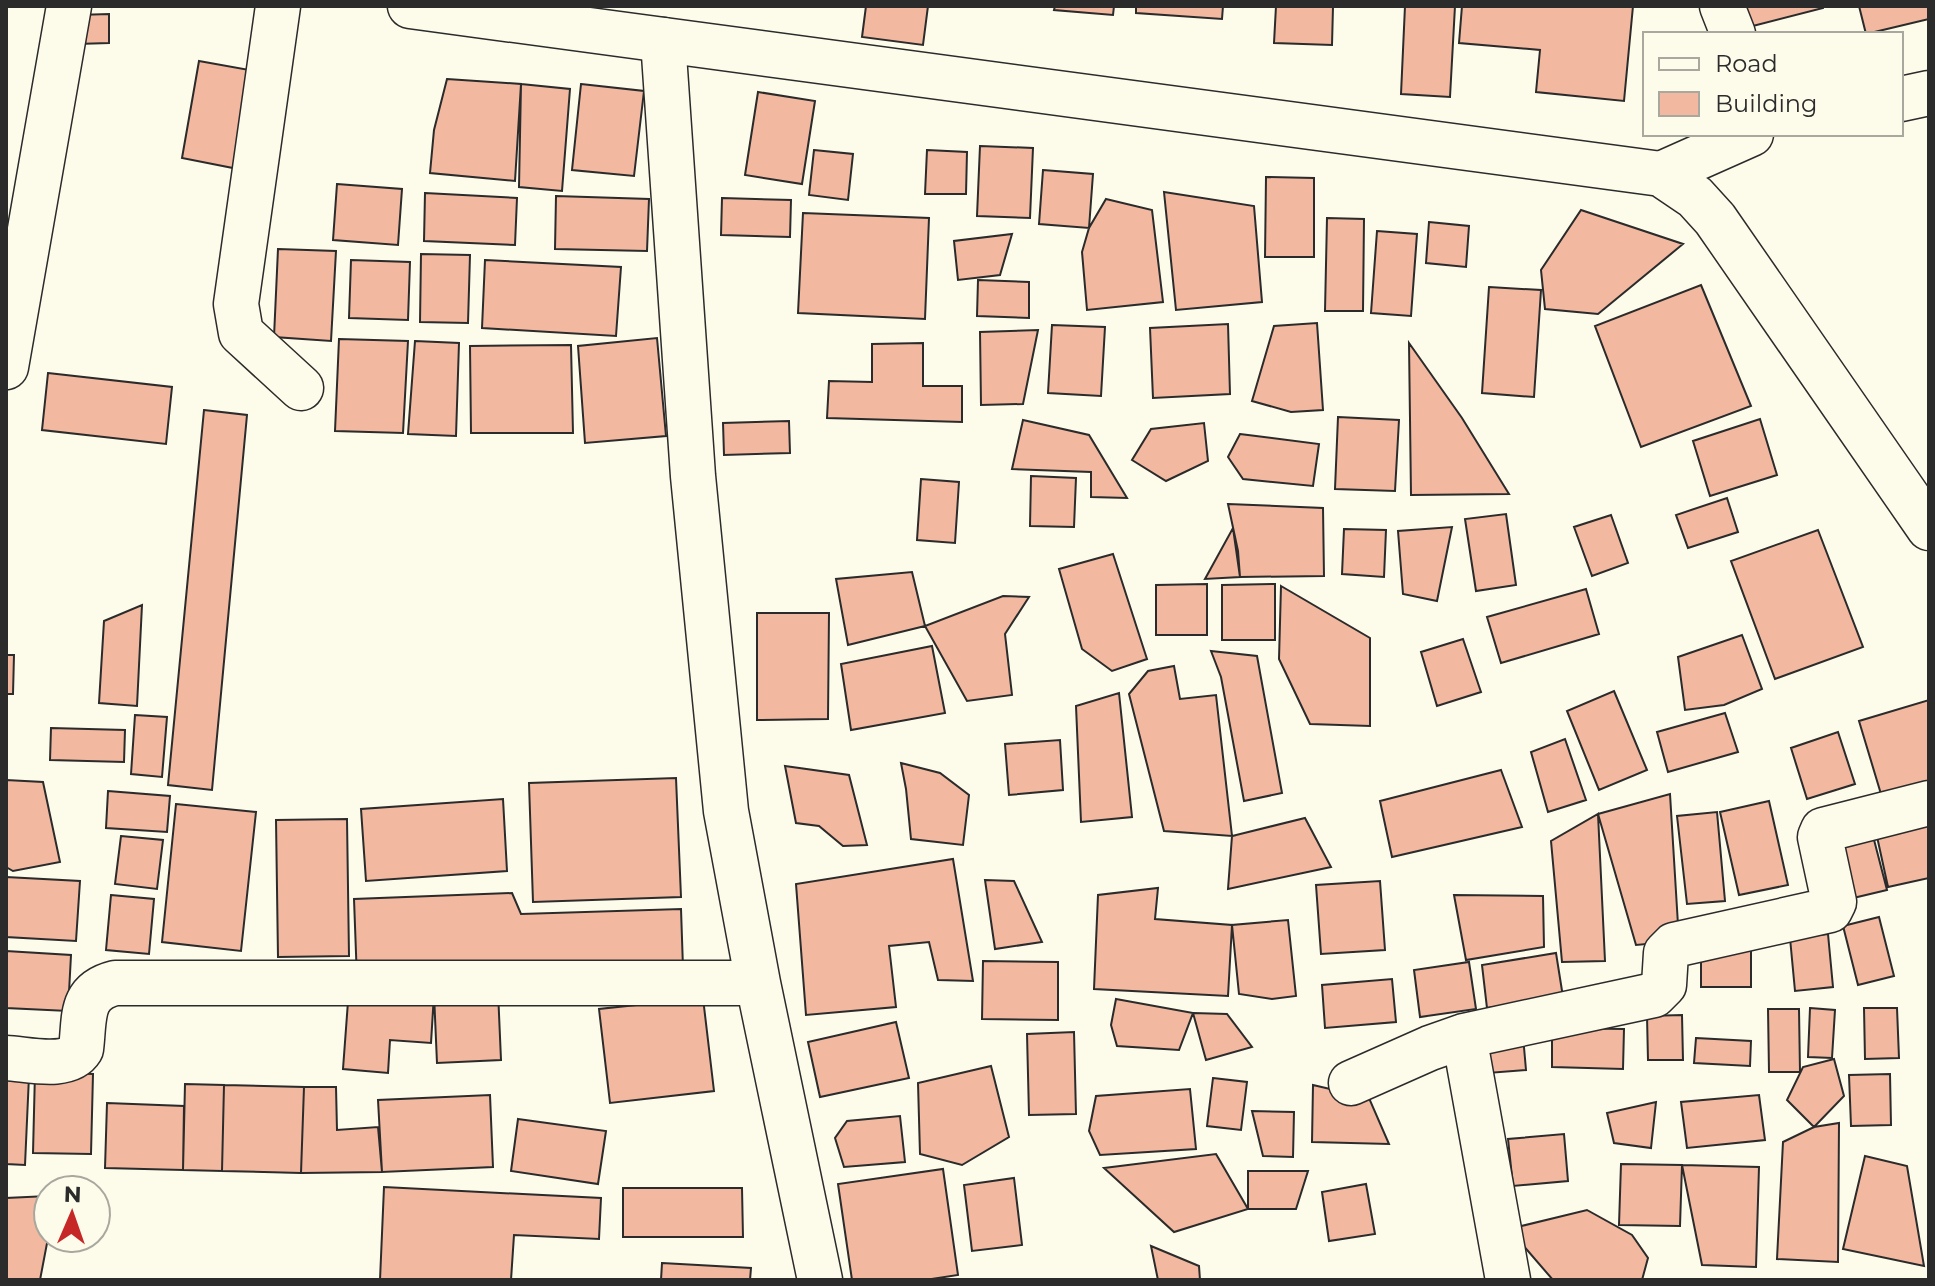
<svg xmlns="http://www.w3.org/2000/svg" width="1935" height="1286" font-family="Montserrat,sans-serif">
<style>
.building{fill:#f2b8a0;stroke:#2b2b2b;stroke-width:2}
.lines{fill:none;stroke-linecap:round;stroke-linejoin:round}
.street-casing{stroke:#2b2b2b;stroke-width:47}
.secondary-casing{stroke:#2b2b2b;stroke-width:47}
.street{stroke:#fdfbea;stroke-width:44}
.secondary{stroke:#fdfbea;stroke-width:44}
</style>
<rect width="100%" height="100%" fill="#fdfbea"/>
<!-- building -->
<path class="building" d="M866,6h62l-5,39 -61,-8z
M1055,6h59l-1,9 -59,-5z
M1136,6h87l-1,13 -86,-6z
M1276,6l57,1 -1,38 -58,-2z
M1405,6h50l-5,91 -49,-3z
M1462,6h171l-9,95 -88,-9 4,-42 -81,-7z
M1739,6h84v2l-78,20z
M1859,6h70v13l-63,15z
M109,14v29l-32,1v-29z
M199,61l56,10 -17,98 -56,-11z
M447,79l74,5 -6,97 -85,-8 4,-43z
M521,84l49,5 -8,102 -43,-4z
M581,84l63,7 -10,85 -62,-6z
M758,92l57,9 -13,83 -57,-9z
M980,146l53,2 -3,70 -53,-2z
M814,150l39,4 -5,46 -39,-5z
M927,150l40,2 -1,42h-41z
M1043,170l50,4 -4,54 -50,-4z
M1266,177l48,1v79h-49z
M337,184l65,5 -4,56 -65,-5z
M1164,192l90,14 8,96 -86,8z
M425,193l92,5 -2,47 -91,-4z
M556,196l93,3 -2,52 -92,-2z
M722,198l69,2 -1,37 -69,-2z
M1106,199l46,11 11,92 -76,8 -5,-58 7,-24z
M1581,210l102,34 -85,70 -53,-5 -4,-39z
M803,213l126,5 -4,101 -127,-6z
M1327,218l37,1 -1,92h-38z
M1429,222l40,4 -3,41 -40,-4z
M1377,231l40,3 -6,82 -40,-3z
M1012,234l-12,41 -42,5 -4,-39z
M278,249l58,2 -5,90 -57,-4z
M421,254l49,1 -2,68 -48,-1z
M351,260l59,2 -2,58 -59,-2z
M485,260l136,7 -5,69 -134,-8z
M978,280l51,2v36l-52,-2z
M1701,285l50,121 -110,41 -46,-121z
M1489,287l52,3 -7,107 -52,-4z
M1317,323l6,87 -32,2 -39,-11 22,-75z
M1228,324l2,70 -77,4 -3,-70z
M1052,325l53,2 -4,69 -53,-3z
M1038,330l-15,74 -42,1 -1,-73z
M657,338l9,98 -81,7 -7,-97z
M339,339l69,2 -5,92 -68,-2z
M415,341l44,2 -3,93 -48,-2z
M923,343v43h39v36l-135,-4 2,-37 43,1v-38z
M1409,343l53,75 47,76 -98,1z
M571,345l2,88h-102l-1,-87z
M48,373l124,14 -6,57 -124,-14z
M204,410l43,5 -35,375 -44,-5z
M1338,417l61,3 -4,71 -60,-2z
M1760,419l17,56 -67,21 -17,-55z
M1023,420l66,15 38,63 -36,-1v-25l-79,-3z
M789,421l1,32 -66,2 -1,-32z
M1204,423l4,38 -42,20 -34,-21 19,-31z
M1240,434l79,10 -6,42 -70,-7 -15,-22z
M1031,476l45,2 -2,49 -44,-1z
M921,479l38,3 -4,61 -38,-3z
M1727,498l11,34 -50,16 -12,-33z
M1228,504l95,4 1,68 -84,1 -2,-26z
M1506,514l10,71 -40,6 -11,-72z
M1611,515l17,48 -36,13 -18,-49z
M1452,527l-15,74 -34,-7 -5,-63z
M1233,528l7,49 -35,2z
M1344,529l42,1 -2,47 -42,-3z
M1818,530l45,117 -88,32 -44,-118z
M1113,554l34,105 -35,12 -30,-22 -23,-80z
M912,572l13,54 -77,19 -12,-66z
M1207,584v51h-51v-50z
M1275,584v56h-53v-55z
M1281,586l89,52v88l-60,-2 -31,-65z
M1586,589l13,45 -98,29 -14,-46z
M1003,596l26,1 -24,37 7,61 -45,6 -42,-75z
M142,605l-5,101 -38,-3 5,-82z
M757,613h72l-1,106 -71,1z
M1742,635l20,54 -38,16 -39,5 -7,-53z
M1463,639l18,53 -44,14 -16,-54z
M932,646l13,67 -94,17 -10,-66z
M1211,651l46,5 25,137 -38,8 -23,-124z
M6,655h8l-1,39h-7z
M1174,666l6,33 36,-4 16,141 -68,-5 -35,-137 19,-23z
M1614,691l33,79 -48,20 -32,-79z
M1119,693l13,124 -51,5 -5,-116z
M1929,700v90l-45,14 -25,-83z
M1725,713l13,39 -70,20 -11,-40z
M135,715l32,2 -5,60 -31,-3z
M51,728l74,2 -1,32 -74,-2z
M1838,732l17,52 -48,15 -16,-51z
M1565,739l21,61 -38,12 -17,-60z
M1060,740l3,50 -54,5 -4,-51z
M901,763l39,10 29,22 -6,50 -52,-6 -5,-50z
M785,766l64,9 18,70 -24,1 -24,-20 -23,-3z
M1501,770l21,57 -130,30 -12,-56z
M676,778l5,119 -148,5 -4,-119z
M6,780l37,2 17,80 -47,9 -7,-4z
M108,791l62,5 -3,36 -61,-4z
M1670,794l9,147 -43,4 -38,-131z
M503,799l4,72 -141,10 -5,-72z
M1769,801l19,84 -49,10 -19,-83z
M176,804l80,8 -15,139 -79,-9z
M1717,812l8,89 -38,3 -10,-88z
M1598,814l7,147 -43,1 -11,-121z
M1305,818l26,49 -103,22 4,-53z
M347,819l2,137 -71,1 -2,-137z
M1929,820v58l-41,9 -12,-55z
M1872,832l15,58 -38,9 -15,-57z
M121,836l42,4 -6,49 -42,-5z
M953,859l20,122 -35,-1 -9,-38 -40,4 7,61 -90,8 -10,-131z
M6,877l74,4 -4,60 -70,-4z
M985,880l29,1 28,61 -47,7z
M1380,881l5,69 -64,4 -5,-69z
M1158,888l-3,31 77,6 -4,71 -134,-7 4,-94z
M512,893l9,21 160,-5 2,59 -326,12 -3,-81z
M111,895l43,4 -5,55 -43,-4z
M1454,895l89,1 1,51 -78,13z
M1879,917l15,59 -36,9 -15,-59z
M1288,920l8,76 -24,3 -33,-5 -7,-69z
M1828,934l5,53 -38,4 -5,-53z
M1751,942v45h-50v-44z
M6,951l65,4 -3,56 -62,-3z
M1556,953l7,44 -76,11 -5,-43z
M983,961l75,1v58l-76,-1z
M1469,962l7,47 -56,8 -6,-47z
M1392,979l4,43 -71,6 -3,-43z
M349,988l85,6 -3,49 -41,-3 -2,33 -45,-4z
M498,991l3,69 -64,3 -3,-69z
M703,998l11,93 -104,12 -11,-94z
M1116,999l77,14 -14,37 -62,-4 -6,-21z
M1810,1008l25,2 -3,48 -24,-1z
M1864,1008h33l2,50 -34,1z
M1768,1009h31l1,63h-31z
M1193,1013l34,1 25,33 -46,13z
M1682,1015l1,45h-35l-1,-44z
M896,1022l13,56 -89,19 -12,-55z
M1552,1028l72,1 -1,40 -71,-2z
M1074,1032l2,82 -47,1 -2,-81z
M1523,1036l3,34 -51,4 -3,-33z
M1696,1038l55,3 -1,25 -56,-3z
M1834,1059l10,37 -30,31 -27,-27 16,-33z
M991,1066l18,71 -47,28 -42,-11 -2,-71z
M35,1072l58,2 -2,80 -58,-1z
M1890,1074l1,51 -40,1 -2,-51z
M29,1076l-4,89 -19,-1v-87z
M1213,1078l34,4 -6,48 -34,-4z
M185,1084l39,1 -2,86 -39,-1z
M224,1085l80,2 -3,86 -79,-2z
M1313,1085l56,13 20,46 -77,-2z
M304,1087h32l1,43 41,-3 4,45 -81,1z
M1190,1089l6,60 -96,6 -11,-24 7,-35z
M490,1095l3,72 -111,5 -4,-72z
M1759,1095l6,45 -78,8 -6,-46z
M1656,1102l-5,46 -37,-5 -7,-30z
M107,1103l77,3 -1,64 -78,-2z
M1252,1111l42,1 -1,45 -30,-1z
M900,1116l5,46 -61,5 -9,-29 12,-17z
M518,1119l88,12 -8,53 -87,-13z
M1839,1123l-1,139 -61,-3 6,-117 31,-15z
M1564,1134l4,47 -55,5 -5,-47z
M1216,1154l32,55 -74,23 -70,-64z
M1865,1156l42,10 17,100 -81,-17z
M1621,1164l61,1 -2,61 -61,-1z
M1682,1165l77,2 -3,100 -54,-2z
M943,1169l15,106 -33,5h-73l-14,-96z
M1248,1171h60l-12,38h-48z
M1014,1178l8,67 -50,6 -8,-66z
M1366,1184l9,50 -46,7 -7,-49z
M384,1187l217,11 -2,41 -85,-4 -3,45h-131z
M623,1188h119l1,49h-120z
M48,1196v42l-8,42h-34v-82z
M1587,1210l45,25 16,23 -6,22h-89l-44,-51z
M1151,1246l48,20 1,14h-42z
M662,1263l89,5 -1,12h-89z"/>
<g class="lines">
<defs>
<path id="street" d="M278,6l-42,298 5,29 60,55
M1722,6l11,28
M663,40l30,436 33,335 32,172 62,297
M1901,99l28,-6
M1661,174l90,-40
M6,367l63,-361
M1464,1036l44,244
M6,1058c22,1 62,12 75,-9 4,-31 -2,-57 34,-66h643
M1351,1083l79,-35 34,-12 190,-41 10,-10 2,-32 8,-8 156,-35 4,-8 -14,-65 3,-7 106,-27"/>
<path id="secondary" d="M410,6l1251,168 34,23 20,22 214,309"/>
</defs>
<!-- street casing -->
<use href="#street" class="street-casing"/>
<!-- secondary casing -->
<use href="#secondary" class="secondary-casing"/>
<!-- street -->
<use href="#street" class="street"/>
<!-- secondary -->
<use href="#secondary" class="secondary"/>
</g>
<!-- border -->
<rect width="1935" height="1286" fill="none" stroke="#2b2b2b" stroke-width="16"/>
<!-- legend -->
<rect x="1643" y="32" width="260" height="104" fill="#fdfbea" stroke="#a9a89e" stroke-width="2"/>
<rect x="1659" y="58" width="40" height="12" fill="#fdfbea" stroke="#a9a89e" stroke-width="2"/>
<text x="1715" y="72" font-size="24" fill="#2b2b2b">Road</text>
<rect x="1659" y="92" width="40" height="24" fill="#f2b8a0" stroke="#a9a89e" stroke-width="2"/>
<text x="1715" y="112" font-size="24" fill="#2b2b2b">Building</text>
<!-- north arrow -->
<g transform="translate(72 1214) rotate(2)"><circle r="38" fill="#fdfbea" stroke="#a9a89e" stroke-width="2"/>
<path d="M0-6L14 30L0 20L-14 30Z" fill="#c62828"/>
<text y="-12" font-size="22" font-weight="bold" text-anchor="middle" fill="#2b2b2b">N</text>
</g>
</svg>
